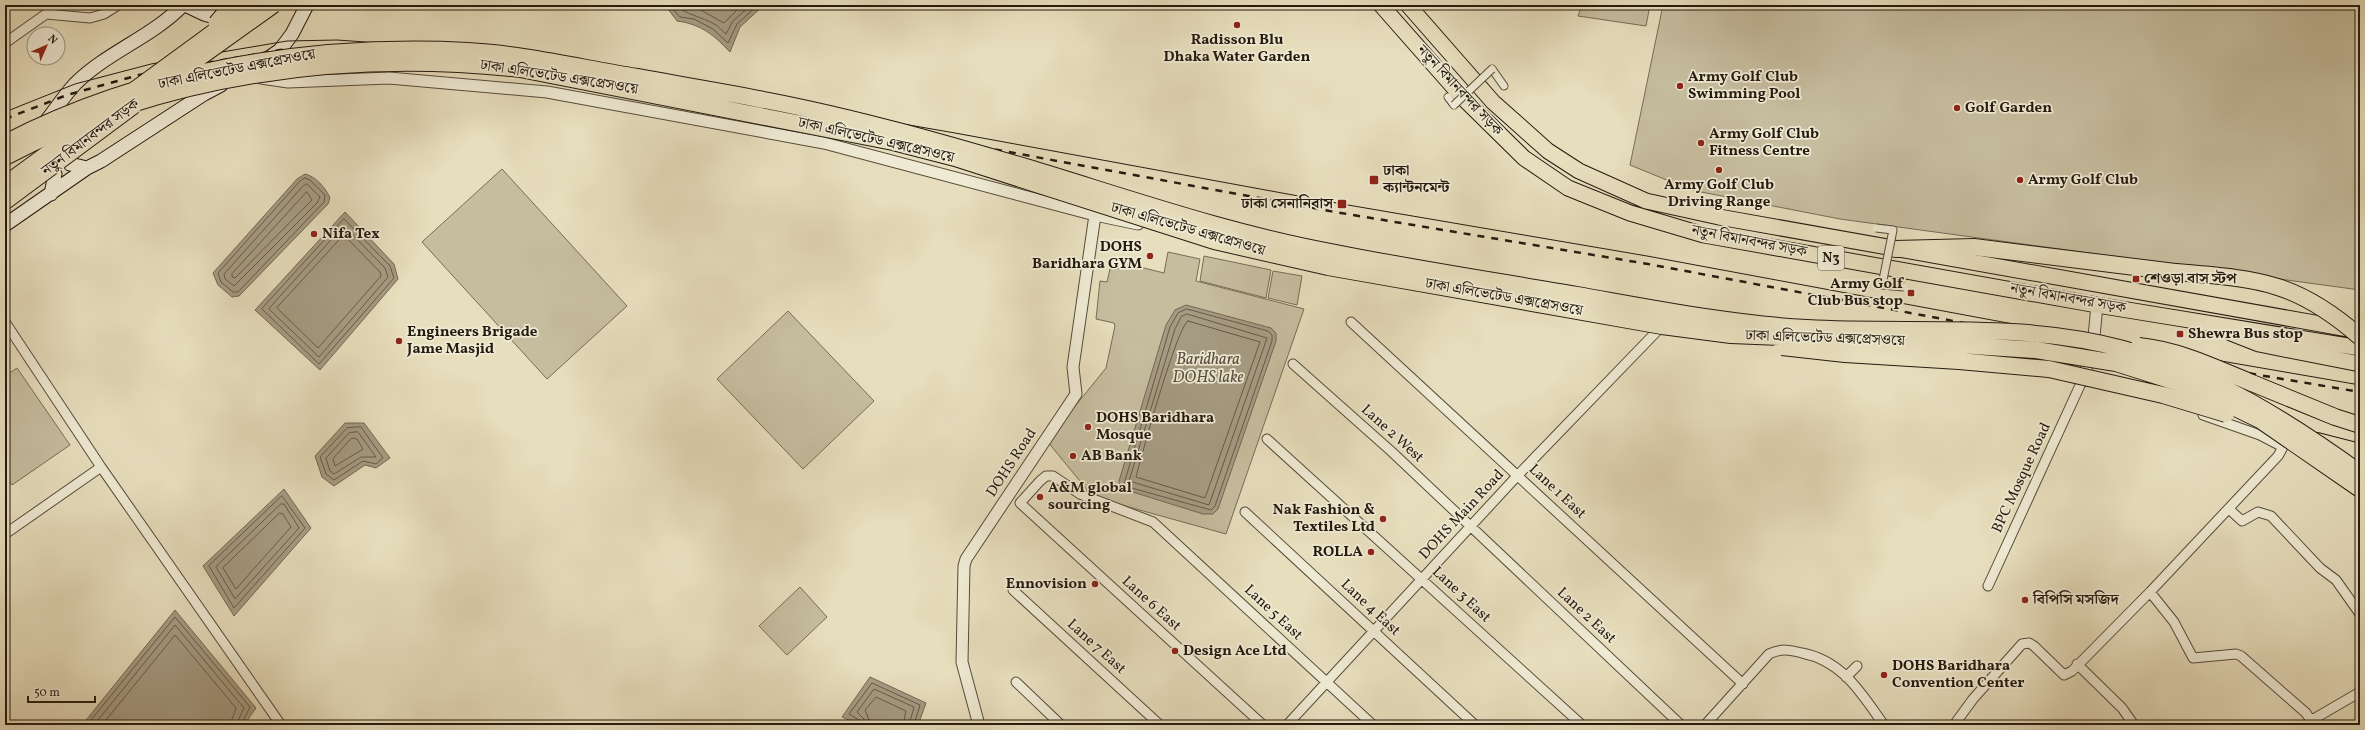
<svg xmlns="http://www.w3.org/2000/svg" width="2365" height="730" font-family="Vollkorn,'Noto Serif Bengali',serif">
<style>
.green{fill:#c6bd9f;stroke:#766c57}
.water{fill:#a59b82;stroke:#726754}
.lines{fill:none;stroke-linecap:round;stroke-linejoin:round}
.shore{stroke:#655a48;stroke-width:1}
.pedestrian-casing{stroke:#564b3a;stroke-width:9}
.minor-casing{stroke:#564b3a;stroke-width:11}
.tertiary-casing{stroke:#564b3a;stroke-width:13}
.secondary-casing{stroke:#251a0f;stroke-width:15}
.trunk-casing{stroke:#251a0f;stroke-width:17}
.motorway-casing{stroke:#251a0f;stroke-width:18}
.pedestrian{stroke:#efead4;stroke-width:7}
.minor{stroke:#efead4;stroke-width:9}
.tertiary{stroke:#efead4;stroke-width:11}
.secondary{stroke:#efead4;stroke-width:13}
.trunk{stroke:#e7debd;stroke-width:15}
.motorway{stroke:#e7debd;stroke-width:16}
.tram{stroke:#251a0f;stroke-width:1}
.rail{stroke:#251a0f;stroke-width:2.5;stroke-dasharray:7 7;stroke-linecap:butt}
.pedestrian-bridge-casing{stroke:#564b3a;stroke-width:9;stroke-linecap:butt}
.trunk-bridge-casing{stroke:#251a0f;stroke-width:17;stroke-linecap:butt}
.motorway-bridge-casing{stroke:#251a0f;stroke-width:18;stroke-linecap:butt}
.pedestrian-bridge{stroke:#efead4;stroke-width:7}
.trunk-bridge{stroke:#e7debd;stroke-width:15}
.motorway-bridge{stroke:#e7debd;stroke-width:16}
.poi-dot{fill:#8f2418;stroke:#efead4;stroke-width:1.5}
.labels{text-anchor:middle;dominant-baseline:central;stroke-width:3.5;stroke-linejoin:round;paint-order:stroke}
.shield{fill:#efead4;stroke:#62584a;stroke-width:1}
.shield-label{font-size:14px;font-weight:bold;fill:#251a0f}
.poi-label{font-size:15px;font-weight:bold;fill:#251a0f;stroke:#efead4;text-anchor:start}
.street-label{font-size:15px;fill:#251a0f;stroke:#efead4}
.water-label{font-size:16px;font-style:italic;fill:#584e3d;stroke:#efead4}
</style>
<rect width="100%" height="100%" fill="#e7debd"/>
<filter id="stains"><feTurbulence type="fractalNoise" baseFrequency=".005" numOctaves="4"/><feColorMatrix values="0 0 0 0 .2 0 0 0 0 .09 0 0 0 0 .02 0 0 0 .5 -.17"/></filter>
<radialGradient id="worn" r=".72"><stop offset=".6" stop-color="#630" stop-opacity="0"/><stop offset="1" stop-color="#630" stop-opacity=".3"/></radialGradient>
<!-- green -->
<path class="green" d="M1582,5h68l-4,21 -68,-10z
M1663,5h697v285l-520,-71 -149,-29 -61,-25z
M502,169l125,137 -80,73 -125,-137z
M1168,252l32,7 -4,22 108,28 -78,225 -133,-37 -46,-56 59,-73 9,-42 -1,-3 -18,-4 4,-38 7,1 3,-13 17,-1 1,-4 36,9z
M1204,256l67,14 -5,28 -66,-17z
M1273,271l29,5 -5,29 -29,-7z
M788,311l86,90 -71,68 -86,-90z
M17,368l53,77 -58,40 -7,-11v-98z
M800,587l27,30 -40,38 -28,-29z"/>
<!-- water -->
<path class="water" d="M659,5h105l-24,22 -10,25c-16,-17 -29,-28 -53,-31l-9,-12z
M305,174c10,2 21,14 25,24l-2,6 -89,92 -7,1 -14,-12 -5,-12 84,-94z
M345,212l49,52 4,15 -78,91 -65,-60z
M1186,305l85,23 5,5v8l-58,168 -5,5h-10l-83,-26 -1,-7 47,-156 9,-15z
M345,423h19l26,35 -14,10 -11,-3 -31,21 -12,-9 -7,-21z
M284,489l27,39 -77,88 -31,-50z
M175,610l81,98 -12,17h-162z
M870,677l56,26 -8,22h-58l-18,-8z"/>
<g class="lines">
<!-- shore -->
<path class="shore" d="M669,5l11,12 14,2 19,10 15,14 9,-19 21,-19
M676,5c8,9 26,12 38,19 5,2 8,7 12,10l7,-13 18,-16
M684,5l15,4 25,14 18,-18
M305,178l5,2 15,15 -1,7 -86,90h-5l-12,-10 -3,-9 81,-91z
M307,184l13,13 -3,6 -83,83 -9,-7 -1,-5 79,-88z
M307,192l5,8 -77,78 -3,-1v-3z
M344,219l46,47 4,12 -75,86 -57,-55z
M344,226l41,42 3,9 -69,80 -50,-48z
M344,235l36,37 1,4 -63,72 -41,-40z
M1187,309l81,22 4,4v6l-57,165 -4,4 -83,-23 -4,-3 46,-157 8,-14z
M1187,314l80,24 -58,167 -80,-24 46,-152 6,-12z
M1188,321l72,21 -55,156 -69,-21c5,-20 41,-151 52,-156z
M361,427l22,31 -7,6 -13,-3 -29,19 -8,-6 -6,-17 27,-29z
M358,432l18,25h-15l-27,17 -4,-3 -4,-13 23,-25z
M352,438l5,1 6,10 -28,17 -2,-7z
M282,496l23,32 -71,80 -25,-42z
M281,504h3l15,24 -64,71 -19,-32z
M280,513l3,1 8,13 -55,62 -13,-21z
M87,725l88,-108 75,90 -9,18
M94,725l81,-100 69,83 -8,17
M102,725l73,-90 61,73 -6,17
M860,725l-1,-5 -10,-6 23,-31 48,22 -6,20
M865,725l-1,-6 -7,-7 17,-23 40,18 -5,18
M871,725l-6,-15 11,-13 30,14 -3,14"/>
<defs>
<path id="pedestrian" d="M1492,69l12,17
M1448,97l6,8"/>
<path id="minor" d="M46,14l9,-9
M5,43l41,-29 44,4 14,-4 14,-9
M5,322l6,9
M1351,322l392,362
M5,335l6,-4 90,136 -96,67
M1293,364l99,88 289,273
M1267,439l315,286
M101,467l180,258
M2229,509l13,12 16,-9 13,4 49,52 16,12 24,34
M1245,512l230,213
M1988,586l94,-205h5
M1013,590l147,135
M2150,592l24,30 19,36 43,-4 5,2 65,57 8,12
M2077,664l45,44 12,17
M1846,677l11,-11
M1016,682l45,43
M2312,720l48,-28
M1263,725l-243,-222 20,-22 6,-5h7l27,18 73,28 220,203
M1287,725l231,-250 142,-147
M1705,725l64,-71c12,-6 21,-4 33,-1 41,8 59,40 82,72
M1954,725l19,-26 49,-55 7,-1 5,3 30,29 8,-4 78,-79 128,-136 5,-9 -23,-12 -57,-20"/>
<path id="tertiary" d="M261,78l27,4 101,-4 158,14 277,51 271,72 43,9
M2080,381h2l11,-34 4,-42
M979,725l-17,-63 2,-96 2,-7 110,-165 -3,-27 22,-152"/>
<path id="secondary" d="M185,5l19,9 25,7
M264,61l16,-11 12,-16 15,-29
M43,125c11,-13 20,-28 32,-41 32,-32 77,-47 108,-79
M57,150l13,14 17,4
M46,160l9,14 -4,20
M5,225l82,-57 14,-7 103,-67 17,-9"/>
<path id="trunk" d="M1381,5l82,93 61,60 44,30 62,25 74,22 393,70 263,43
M1408,5l85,97 55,49 31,20 67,30 73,16 635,113
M2231,333l28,11 101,20"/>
<path id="motorway" d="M1895,249l79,-2 201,25
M2252,383l83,34 25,8
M2317,441l43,11"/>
</defs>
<!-- pedestrian casing -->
<use href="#pedestrian" class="pedestrian-casing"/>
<!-- minor casing -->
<use href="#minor" class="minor-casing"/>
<!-- tertiary casing -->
<use href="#tertiary" class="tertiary-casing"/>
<!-- secondary casing -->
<use href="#secondary" class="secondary-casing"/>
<!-- trunk casing -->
<use href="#trunk" class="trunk-casing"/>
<!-- motorway casing -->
<use href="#motorway" class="motorway-casing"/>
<!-- pedestrian -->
<use href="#pedestrian" class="pedestrian"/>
<!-- minor -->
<use href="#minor" class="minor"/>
<!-- tertiary -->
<use href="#tertiary" class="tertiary"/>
<!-- secondary -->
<use href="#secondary" class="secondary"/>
<!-- trunk -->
<use href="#trunk" class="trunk"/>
<!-- motorway -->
<use href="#motorway" class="motorway"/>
<!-- tram -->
<path class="tram" d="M5,112l70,-28 76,-20 136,-23 50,-1 85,6 303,47 230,40 387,71 305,52 447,83 266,46"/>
<!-- rail -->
<path class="rail" d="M5,119l62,-24 72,-20 141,-25 57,-3 81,4 536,91 387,71 307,51 445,83 267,45"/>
<defs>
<path id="pedestrian-bridge" d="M1454,105l38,-36
M1876,228l17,2 -11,55 22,2"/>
<path id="trunk-bridge" d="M216,23l15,-18
M169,80l105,-75
M135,89l115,-84
M5,184l85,-62
M5,202l129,-96"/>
<path id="motorway-bridge" d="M5,143c141,-73 305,-100 463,-92 56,3 113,17 169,26 44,8 88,15 132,24 88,17 175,42 260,67 102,31 202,66 307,85 80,16 160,28 241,42 74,13 154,29 230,33 103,6 216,-7 316,21 91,26 161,69 237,124
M5,157c157,-83 340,-107 515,-88l373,73 62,16 259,83 114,26 334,59 69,9 197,8 108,7 80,13 76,24 68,33 100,69
M2175,272c82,7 120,8 185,65
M2139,346c40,4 77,22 113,37
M1782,347l63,7 114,7 90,8 114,26 63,19"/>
</defs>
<!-- pedestrian-bridge casing -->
<use href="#pedestrian-bridge" class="pedestrian-bridge-casing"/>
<!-- trunk-bridge casing -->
<use href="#trunk-bridge" class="trunk-bridge-casing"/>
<!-- motorway-bridge casing -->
<use href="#motorway-bridge" class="motorway-bridge-casing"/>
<!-- pedestrian-bridge -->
<use href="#pedestrian-bridge" class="pedestrian-bridge"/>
<!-- trunk-bridge -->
<use href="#trunk-bridge" class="trunk-bridge"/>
<!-- motorway-bridge -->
<use href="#motorway-bridge" class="motorway-bridge"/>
</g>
<!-- markers -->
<g class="poi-dot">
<circle cx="1237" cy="25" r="4"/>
<circle cx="1680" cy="86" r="4"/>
<circle cx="1957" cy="108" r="4"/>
<circle cx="1701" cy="143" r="4"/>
<circle cx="1719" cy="170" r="4"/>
<rect x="1369" y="175" width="10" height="10" rx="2"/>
<circle cx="2020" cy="180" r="4"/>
<rect x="1337" y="199" width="10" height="10" rx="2"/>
<circle cx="314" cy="234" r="4"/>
<circle cx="1150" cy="256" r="4"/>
<rect x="2132" y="275" width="8" height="8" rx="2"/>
<rect x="1907" y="289" width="8" height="8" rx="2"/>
<rect x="2176" y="330" width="8" height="8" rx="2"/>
<circle cx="399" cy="341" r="4"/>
<circle cx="1088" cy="427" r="4"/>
<circle cx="1073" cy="456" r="4"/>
<circle cx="1040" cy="497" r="4"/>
<circle cx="1383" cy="519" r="4"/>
<circle cx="1371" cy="552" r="4"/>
<circle cx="1095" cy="584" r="4"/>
<circle cx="2025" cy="600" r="4"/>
<circle cx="1175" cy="651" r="4"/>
<circle cx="1884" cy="675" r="4"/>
</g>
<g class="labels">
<!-- shield labels -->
<rect class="shield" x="1818" y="246" width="26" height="24" rx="3"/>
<g class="shield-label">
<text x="1831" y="258">N3</text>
</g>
<!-- poi labels -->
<g class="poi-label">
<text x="1237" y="40" text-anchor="middle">Radisson Blu<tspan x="1237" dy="17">Dhaka Water Garden</tspan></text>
<text x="1688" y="77">Army Golf Club<tspan x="1688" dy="17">Swimming Pool</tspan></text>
<text x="1965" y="108">Golf Garden</text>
<text x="1709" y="134">Army Golf Club<tspan x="1709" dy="17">Fitness Centre</tspan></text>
<text x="1383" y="171">ঢাকা<tspan x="1383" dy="17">ক্যান্টনমেন্ট</tspan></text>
<text x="2028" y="180">Army Golf Club</text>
<text x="1719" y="185" text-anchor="middle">Army Golf Club<tspan x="1719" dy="17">Driving Range</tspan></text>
<text x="1333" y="204" text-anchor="end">ঢাকা সেনানিবাস</text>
<text x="322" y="234">Nifa Tex</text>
<text x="1142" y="247" text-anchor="end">DOHS<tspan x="1142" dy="17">Baridhara GYM</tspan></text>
<text x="2144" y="279">শেওড়া বাস স্টপ</text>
<text x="1903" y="284" text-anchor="end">Army Golf<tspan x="1903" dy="17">Club Bus stop</tspan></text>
<text x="407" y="332">Engineers Brigade<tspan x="407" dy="17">Jame Masjid</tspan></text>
<text x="2188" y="334">Shewra Bus stop</text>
<text x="1096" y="418">DOHS Baridhara<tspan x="1096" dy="17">Mosque</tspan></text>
<text x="1081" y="456">AB Bank</text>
<text x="1048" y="488">A&amp;M global<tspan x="1048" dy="17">sourcing</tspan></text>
<text x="1375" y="510" text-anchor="end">Nak Fashion &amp;<tspan x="1375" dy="17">Textiles Ltd</tspan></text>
<text x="1363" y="552" text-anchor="end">ROLLA</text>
<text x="1087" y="584" text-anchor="end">Ennovision</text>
<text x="2033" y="600">বিপিসি মসজিদ</text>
<text x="1183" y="651">Design Ace Ltd</text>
<text x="1892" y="666">DOHS Baridhara<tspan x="1892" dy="17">Convention Center</tspan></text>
</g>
<!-- street labels -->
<g class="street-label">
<text transform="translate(237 70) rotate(-11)">ঢাকা এলিভেটেড এক্সপ্রেসওয়ে</text>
<text transform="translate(559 78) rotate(9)">ঢাকা এলিভেটেড এক্সপ্রেসওয়ে</text>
<text transform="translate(1459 91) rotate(47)">নতুন বিমানবন্দর সড়ক</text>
<text transform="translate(91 138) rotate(-37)">নতুন বিমানবন্দর সড়ক</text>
<text transform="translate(876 141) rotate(13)">ঢাকা এলিভেটেড এক্সপ্রেসওয়ে</text>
<text transform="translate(1188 230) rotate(16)">ঢাকা এলিভেটেড এক্সপ্রেসওয়ে</text>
<text transform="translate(1749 242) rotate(11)">নতুন বিমানবন্দর সড়ক</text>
<text transform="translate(1504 298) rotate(10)">ঢাকা এলিভেটেড এক্সপ্রেসওয়ে</text>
<text transform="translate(2068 299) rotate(10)">নতুন বিমানবন্দর সড়ক</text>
<text transform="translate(1825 339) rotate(2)">ঢাকা এলিভেটেড এক্সপ্রেসওয়ে</text>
<text transform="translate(1392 434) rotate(42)">Lane 2 West</text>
<text transform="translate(1012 463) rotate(-57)">DOHS Road</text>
<text transform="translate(2022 478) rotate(-65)">BPC Mosque Road</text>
<text transform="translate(1557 492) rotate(43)">Lane 1 East</text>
<text transform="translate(1462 515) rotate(-47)">DOHS Main Road</text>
<text transform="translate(1461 595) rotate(43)">Lane 3 East</text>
<text transform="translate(1151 604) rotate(42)">Lane 6 East</text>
<text transform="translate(1370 608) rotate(43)">Lane 4 East</text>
<text transform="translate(1273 613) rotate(43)">Lane 5 East</text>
<text transform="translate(1586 616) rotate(43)">Lane 2 East</text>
<text transform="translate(1096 647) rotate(42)">Lane 7 East</text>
</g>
<!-- water labels -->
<g class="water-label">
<text x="1208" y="360">Baridhara<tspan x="1208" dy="18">DOHS lake</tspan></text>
</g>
</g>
<!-- margin -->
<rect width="2365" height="730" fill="none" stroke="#e7debd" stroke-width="20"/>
<rect x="6" y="6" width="2353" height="718" fill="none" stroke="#251a0f" stroke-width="2"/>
<rect x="10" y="10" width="2345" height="710" fill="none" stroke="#251a0f"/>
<!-- north arrow -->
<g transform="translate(46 46) rotate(45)"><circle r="19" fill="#efead4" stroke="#9e9785"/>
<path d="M0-3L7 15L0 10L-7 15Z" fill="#8f2418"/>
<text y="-6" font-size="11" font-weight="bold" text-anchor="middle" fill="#251a0f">N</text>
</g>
<!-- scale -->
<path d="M28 696v6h67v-6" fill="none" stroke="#251a0f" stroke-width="2"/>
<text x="34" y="696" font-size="12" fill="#251a0f" stroke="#efead4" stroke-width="3" paint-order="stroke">50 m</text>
<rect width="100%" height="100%" filter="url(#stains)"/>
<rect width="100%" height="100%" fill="url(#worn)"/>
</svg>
